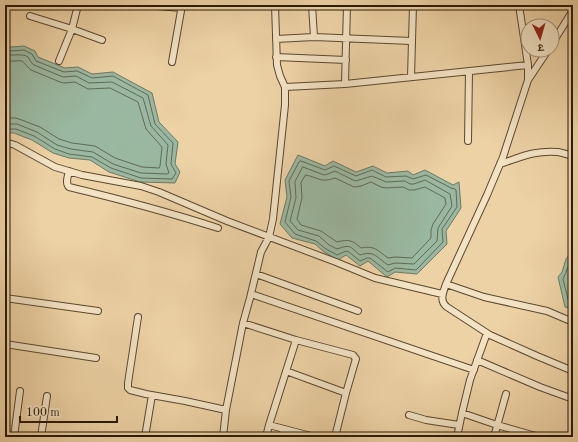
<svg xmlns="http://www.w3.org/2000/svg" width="578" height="442" font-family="'Old Standard TT','Noto Serif Devanagari',serif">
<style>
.water{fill:#9ab8a1;stroke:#6d7963}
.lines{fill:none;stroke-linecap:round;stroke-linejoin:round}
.shore{stroke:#626954;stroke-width:1}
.street-casing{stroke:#5a482e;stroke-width:8}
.street{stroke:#f3e2c4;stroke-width:6}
</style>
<rect width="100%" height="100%" fill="#edd2a5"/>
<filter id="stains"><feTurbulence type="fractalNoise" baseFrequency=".005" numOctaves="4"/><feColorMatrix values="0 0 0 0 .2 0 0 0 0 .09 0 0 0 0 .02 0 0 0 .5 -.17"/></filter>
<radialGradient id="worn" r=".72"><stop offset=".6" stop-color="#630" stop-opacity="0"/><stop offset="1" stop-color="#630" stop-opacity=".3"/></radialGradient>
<!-- water -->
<path class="water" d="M5,45l6,2 13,-1 11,5 3,6 27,11 13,-1 14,7 21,-2 39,21 7,29 19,20 -3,22 5,8 -5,11 -35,-1 -31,-10 -19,-12 -21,-2 -16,-5 -21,-13 -18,-7h-9z
M298,155l27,11 8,-5 23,11 17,-6 14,7 21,-2 5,4 12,-5 28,15 6,-3 2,26 -15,23 1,13 -30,30 -22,-2 -8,5 -19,-16 -8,5 -14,-11 -8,5 -14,-8 -9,-8 -23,-6 -12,-14 7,-27 -2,-17z
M573,250v59l-8,-2 -7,-30 4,-5 4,-13z"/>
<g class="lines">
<!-- shore -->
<path class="shore" d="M5,50l6,1 13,-1 8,4 4,7 28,11 13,-1 15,7 21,-2 35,19 7,29 18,19 -2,21 5,9 -4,6 -31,-1 -30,-10 -19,-11 -23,-3 -14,-5 -21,-13 -18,-7h-11
M5,55c7,1 18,-2 23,2 2,3 3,6 6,8l29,12 13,-1 13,7 23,-1 31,16 8,28 17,19 -2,19 3,9 -2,1 -26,-1 -28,-9 -20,-12 -22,-3 -14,-4 -20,-13 -20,-8h-12
M5,61c5,1 13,-1 17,0 2,1 6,7 9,9l29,12 4,1 11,-1 13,7 22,-1 28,14 8,27 16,18 -2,19 -1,2 -17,-1 -27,-9 -20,-12 -23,-3 -13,-4 -19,-12 -21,-8 -4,-1h-10
M301,161l24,9 9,-4 22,10 16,-6 14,7 20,-1 7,3 13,-4 25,13 4,1 1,1 1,17 -15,22 1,13 -27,28 -21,-2 -7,4 -18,-14h-3l-7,3 -11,-9 -3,-1 -9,4 -11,-6 -10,-8 -21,-7 -10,-12 6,-25 -2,-16 10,-19z
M303,167l21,8 4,-1 7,-3 20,10 4,-1 13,-4 14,6 19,-1 5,3h4l11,-4 25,14 2,12 -14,22 -1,13 -23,23 -19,-1 -7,2c-11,-7 -13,-15 -28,-10 -11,-9 -9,-11 -23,-6l-8,-4 -10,-9 -21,-6 -8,-9 6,-23 -1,-16z
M306,175c13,3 15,8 29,3l19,9 7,-1 10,-4 10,5 5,1 17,-1 6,3h5l11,-3 20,11 1,6 -13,20 -2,6v8l-19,20 -17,-1 -7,1c-10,-7 -13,-13 -27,-10 -9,-8 -12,-9 -24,-6l-16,-11 -20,-6 -4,-6 5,-21 -1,-15z
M573,257c-5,6 -6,15 -10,22l6,24 4,2"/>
<defs>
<path id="street" d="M145,5l36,3
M312,5l2,32
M519,5l9,60v15l-25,77 -16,38 -41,89c-3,9 -7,17 1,23l43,28 47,21 36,15
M30,16l42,13 30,11
M276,39l38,-2 97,4
M552,44l21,-34
M276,57l70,3
M59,61l13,-32 6,-24
M172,62l10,-57
M411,77l2,-72
M528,80l20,-30
M345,84l2,-79
M285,87l60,-3 183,-19
M468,141l1,-70
M5,142l10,3 40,22 27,8 59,11 18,6 68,29 109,41 39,16 67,16
M500,164c21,-7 35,-14 58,-12 5,1 11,2 15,5
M69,171c-1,5 -4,12 0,16 50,12 99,25 149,41
M256,274l102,37
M446,284l38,13 63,14 26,11
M251,294l223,76
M5,298l93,13
M138,317l-10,66v5l2,2 16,4 39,7 41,9
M243,323l53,17 57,15 3,4 -1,3 -9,31 -11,44
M5,344l91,14
M477,360l63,27 33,12
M286,371l60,22
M462,413l35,12 42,12
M409,415l17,5 33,5
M269,425l46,12
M14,437l6,-46
M41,437l6,-41
M145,437l7,-42
M223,437l3,-27 17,-87 7,-25 11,-46 8,-15 4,-18 12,-114v-18l-5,-11 -3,-11 -2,-60
M266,437l3,-12 27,-85
M282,437l2,-8
M457,437l5,-24 8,-33 17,-47
M494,437l12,-43"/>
</defs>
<!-- street casing -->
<use href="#street" class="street-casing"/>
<!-- street -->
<use href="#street" class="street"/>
</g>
<!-- margin -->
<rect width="578" height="442" fill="none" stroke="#edd2a5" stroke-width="20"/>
<rect x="6" y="6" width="566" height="430" fill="none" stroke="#291a06" stroke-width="2"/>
<rect x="10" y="10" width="558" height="422" fill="none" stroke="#291a06"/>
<!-- north arrow -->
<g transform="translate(540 38) rotate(175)"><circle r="19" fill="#f3e2c4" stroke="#a29278"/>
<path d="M0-3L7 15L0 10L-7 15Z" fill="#8f2418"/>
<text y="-6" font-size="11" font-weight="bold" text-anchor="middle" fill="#291a06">उ</text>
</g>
<!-- scale -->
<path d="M20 416v6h97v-6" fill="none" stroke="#291a06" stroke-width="2"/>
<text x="26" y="416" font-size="12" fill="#291a06" stroke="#f3e2c4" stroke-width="3" paint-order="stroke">100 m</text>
<rect width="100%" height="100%" filter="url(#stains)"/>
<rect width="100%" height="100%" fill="url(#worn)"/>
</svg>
